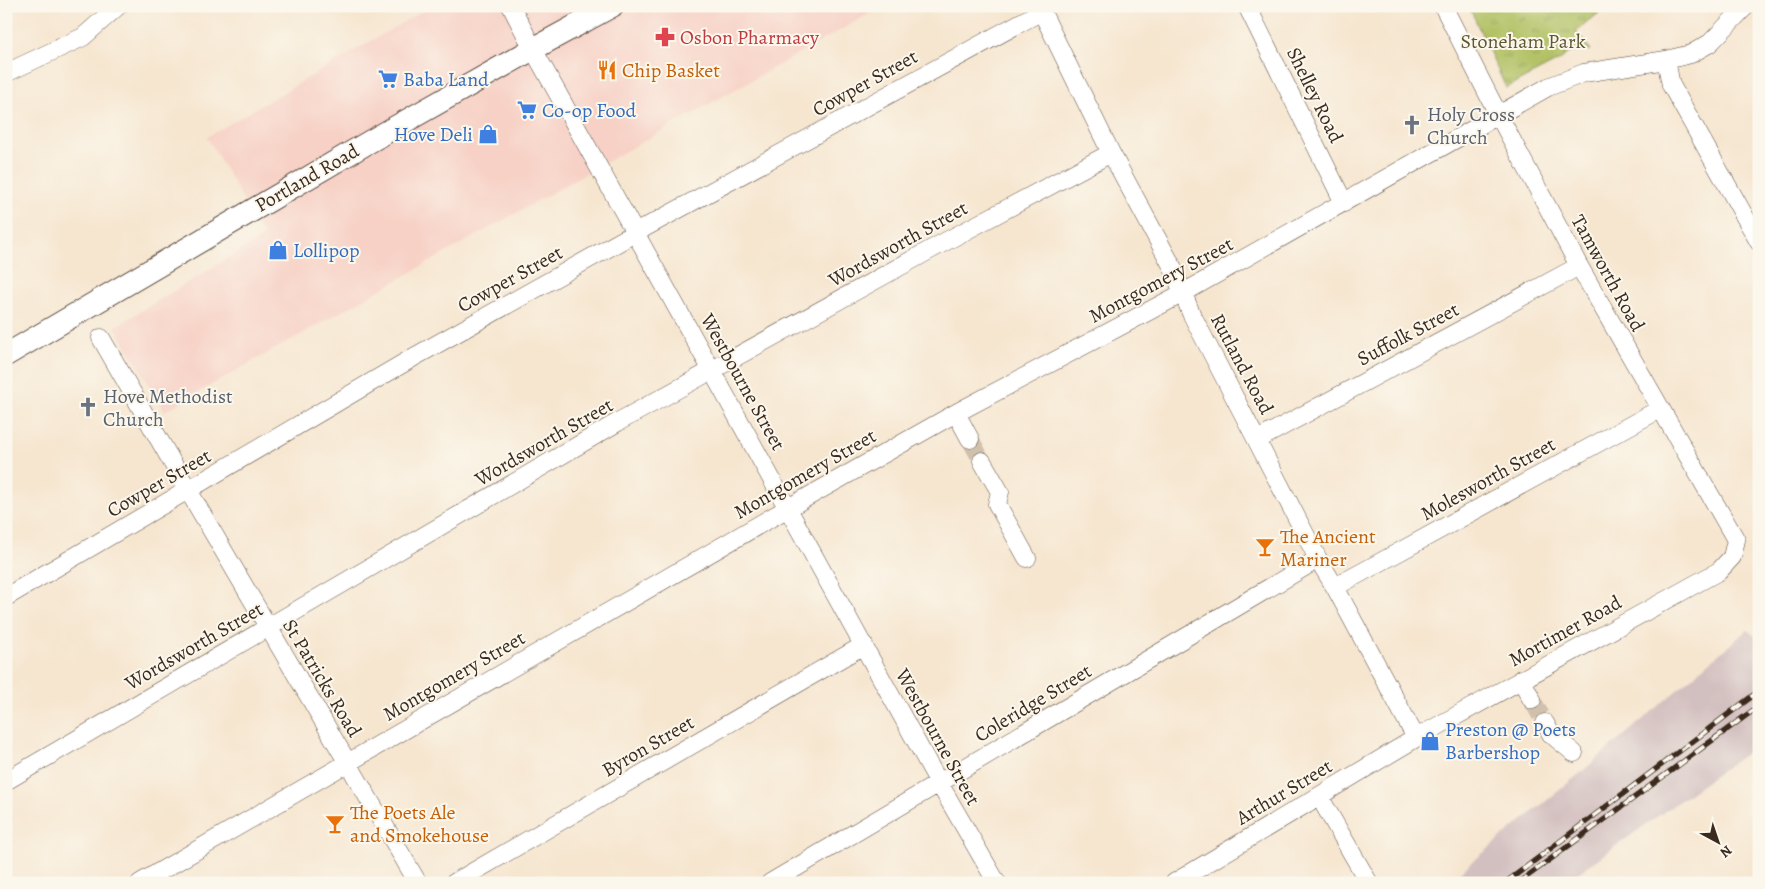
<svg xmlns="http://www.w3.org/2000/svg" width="1765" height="889" font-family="Alegreya,serif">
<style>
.built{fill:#f7d1c6}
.industrial{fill:#d2bfbf}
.grass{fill:url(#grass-tufts);stroke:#767641}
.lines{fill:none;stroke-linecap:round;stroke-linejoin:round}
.minor-tunnel{stroke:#d1c0ac;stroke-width:18;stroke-dasharray:18 9;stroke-linecap:butt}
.minor-casing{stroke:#574639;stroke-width:19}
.tertiary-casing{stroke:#574639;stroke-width:24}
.minor{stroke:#fff;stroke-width:18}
.tertiary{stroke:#fff;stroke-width:22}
.rail-casing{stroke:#3b2a1e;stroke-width:5.5}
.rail{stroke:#fbf7ec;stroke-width:4;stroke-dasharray:11;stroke-linecap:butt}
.labels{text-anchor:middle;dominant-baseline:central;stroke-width:4;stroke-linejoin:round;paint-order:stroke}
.health-label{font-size:20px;fill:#be3a42;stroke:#fbf7ec;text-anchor:start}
.park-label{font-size:20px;fill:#5e5733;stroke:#fbf7ec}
.food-label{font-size:20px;fill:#c56008;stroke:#fbf7ec;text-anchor:start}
.shop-label{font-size:20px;fill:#366cbe;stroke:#fbf7ec;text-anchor:start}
.street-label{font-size:20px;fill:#3b2a1e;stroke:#fbf7ec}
.worship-label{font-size:20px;fill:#5b616d;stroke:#fbf7ec;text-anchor:start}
</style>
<defs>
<pattern id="grass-tufts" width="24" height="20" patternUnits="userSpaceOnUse" patternTransform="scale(1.25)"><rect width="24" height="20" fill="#b1c164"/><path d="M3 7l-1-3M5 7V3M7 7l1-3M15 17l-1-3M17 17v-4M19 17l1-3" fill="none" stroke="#919d52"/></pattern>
</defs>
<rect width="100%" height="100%" fill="#fbf7ec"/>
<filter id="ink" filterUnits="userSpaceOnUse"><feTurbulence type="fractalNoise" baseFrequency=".02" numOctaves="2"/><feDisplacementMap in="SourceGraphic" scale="10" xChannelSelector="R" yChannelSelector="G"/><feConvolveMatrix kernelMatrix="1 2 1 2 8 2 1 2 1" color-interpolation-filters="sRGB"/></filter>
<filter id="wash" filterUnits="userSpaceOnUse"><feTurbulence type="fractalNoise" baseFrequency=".0096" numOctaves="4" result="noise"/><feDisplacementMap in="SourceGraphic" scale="20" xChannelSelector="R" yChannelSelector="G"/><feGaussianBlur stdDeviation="1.12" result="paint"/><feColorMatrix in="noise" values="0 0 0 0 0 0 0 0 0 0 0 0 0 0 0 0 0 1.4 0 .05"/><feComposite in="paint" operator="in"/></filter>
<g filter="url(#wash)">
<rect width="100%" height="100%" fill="#f6e6d0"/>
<!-- built -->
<path class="built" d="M431,6h452l-718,405 -50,-84 149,-91 -57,-99z"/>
<!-- industrial -->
<path class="industrial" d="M1747,630l12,9v105l-195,139h-108l7,-6 -3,-5 124,-102z"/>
<!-- grass -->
<path class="grass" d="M1469,6h138l-31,26 15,18 -23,3 -8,7 -54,28z"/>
</g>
<g filter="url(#ink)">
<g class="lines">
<!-- minor-tunnel -->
<path class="minor-tunnel" d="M970,439l12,22
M1532,700l13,23"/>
<defs>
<path id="minor" d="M511,6l22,43 179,322 227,412 58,100
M1039,6l72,147 61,113 19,47 127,246 17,28 81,151
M1247,6l97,197
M1666,60l5,25 88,157
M6,73l77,-36 35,-31
M101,338l87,152 230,393
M956,413l14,26
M1257,440l322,-174
M982,461l18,31 -3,12 30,54
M1335,587l325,-178
M6,597l408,-240 221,-124 407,-222
M1521,679l11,21
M1545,723l6,11 23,19
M6,781l612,-359 321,-177 172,-92
M1319,796l50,87
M140,883l648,-375 168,-95 227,-120 365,-206 36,-14 82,-13 25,-6 19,-11 36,-37
M454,883l410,-238
M770,883l548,-324
M1174,883l242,-145 303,-167 13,-14 4,-17 -157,-274 -80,-150 -56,-110"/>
<path id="tertiary" d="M6,355l363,-213 164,-93 79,-43"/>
</defs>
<!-- minor casing -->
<use href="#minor" class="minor-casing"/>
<!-- tertiary casing -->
<use href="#tertiary" class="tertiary-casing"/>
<!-- minor -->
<use href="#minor" class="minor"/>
<!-- tertiary -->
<use href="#tertiary" class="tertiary"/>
<defs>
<path id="rail" d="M1505,883l254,-192
M1518,883l241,-177"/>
</defs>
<!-- rail casing -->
<use href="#rail" class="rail-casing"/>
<!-- rail -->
<use href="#rail" class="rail"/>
</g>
</g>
<!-- icons -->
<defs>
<symbol id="pharmacy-bare" viewBox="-9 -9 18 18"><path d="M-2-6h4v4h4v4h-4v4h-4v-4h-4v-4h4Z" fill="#e0444e" stroke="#fbf7ec" stroke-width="2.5" paint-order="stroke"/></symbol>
<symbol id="restaurant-bare" viewBox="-9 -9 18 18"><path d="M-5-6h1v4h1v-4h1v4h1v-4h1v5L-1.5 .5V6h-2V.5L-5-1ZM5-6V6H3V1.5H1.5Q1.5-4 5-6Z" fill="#e8710a" stroke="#fbf7ec" stroke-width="2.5" paint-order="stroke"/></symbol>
<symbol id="supermarket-bare" viewBox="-9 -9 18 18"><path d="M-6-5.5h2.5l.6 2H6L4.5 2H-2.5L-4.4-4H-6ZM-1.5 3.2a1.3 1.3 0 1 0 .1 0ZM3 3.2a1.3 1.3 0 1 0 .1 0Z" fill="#3f7fe0" stroke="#fbf7ec" stroke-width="2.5" paint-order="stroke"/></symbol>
<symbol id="church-bare" viewBox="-9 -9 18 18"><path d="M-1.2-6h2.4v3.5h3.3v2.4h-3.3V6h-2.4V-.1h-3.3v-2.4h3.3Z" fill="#6b7280" stroke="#fbf7ec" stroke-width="2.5" paint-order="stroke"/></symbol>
<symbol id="shop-bare" viewBox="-9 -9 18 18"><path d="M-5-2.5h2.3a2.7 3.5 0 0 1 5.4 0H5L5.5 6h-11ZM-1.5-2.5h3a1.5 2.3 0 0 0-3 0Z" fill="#3f7fe0" stroke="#fbf7ec" stroke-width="2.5" paint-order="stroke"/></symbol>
<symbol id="bar-bare" viewBox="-9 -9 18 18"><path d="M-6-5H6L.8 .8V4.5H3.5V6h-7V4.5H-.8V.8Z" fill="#e8710a" stroke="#fbf7ec" stroke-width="2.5" paint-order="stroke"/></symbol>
</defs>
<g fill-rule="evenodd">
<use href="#pharmacy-bare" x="651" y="23" width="28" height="28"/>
<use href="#restaurant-bare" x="593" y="56" width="28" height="28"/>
<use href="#supermarket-bare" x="374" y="65" width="28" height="28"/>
<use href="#supermarket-bare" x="513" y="96" width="28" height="28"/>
<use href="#church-bare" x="1398" y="111" width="28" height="28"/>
<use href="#shop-bare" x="474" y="120" width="28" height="28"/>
<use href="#shop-bare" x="264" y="236" width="28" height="28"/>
<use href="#church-bare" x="74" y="393" width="28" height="28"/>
<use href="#bar-bare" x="1251" y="533" width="28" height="28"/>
<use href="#shop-bare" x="1416" y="727" width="28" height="28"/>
<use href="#bar-bare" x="321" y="810" width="28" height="28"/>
</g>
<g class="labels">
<!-- health labels -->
<g class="health-label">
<text x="680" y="37">Osbon Pharmacy</text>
</g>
<!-- park labels -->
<g class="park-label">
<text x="1523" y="41">Stoneham Park</text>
</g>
<!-- food labels -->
<g class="food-label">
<text x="622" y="70">Chip Basket</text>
<text x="1280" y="536">The Ancient<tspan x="1280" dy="23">Mariner</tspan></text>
<text x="350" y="812">The Poets Ale<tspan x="350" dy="23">and Smokehouse</tspan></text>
</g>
<!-- shop labels -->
<g class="shop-label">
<text x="403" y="79">Baba Land</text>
<text x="542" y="110">Co-op Food</text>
<text x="473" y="134" text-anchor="end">Hove Deli</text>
<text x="293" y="250">Lollipop</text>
<text x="1445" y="729">Preston @ Poets<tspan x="1445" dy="23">Barbershop</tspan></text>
</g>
<!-- street labels -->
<g class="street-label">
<text transform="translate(865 83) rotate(-29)">Cowper Street</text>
<text transform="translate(1315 95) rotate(64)">Shelley Road</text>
<text transform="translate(307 178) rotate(-30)">Portland Road</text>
<text transform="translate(898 244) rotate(-29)">Wordsworth Street</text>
<text transform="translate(1608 273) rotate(61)">Tamworth Road</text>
<text transform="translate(510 279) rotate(-29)">Cowper Street</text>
<text transform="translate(1161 280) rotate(-28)">Montgomery Street</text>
<text transform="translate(1408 334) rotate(-28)">Suffolk Street</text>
<text transform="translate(1242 364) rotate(62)">Rutland Road</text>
<text transform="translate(743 382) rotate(61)">Westbourne Street</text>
<text transform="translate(544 442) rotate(-30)">Wordsworth Street</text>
<text transform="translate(805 474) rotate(-30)">Montgomery Street</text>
<text transform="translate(1488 479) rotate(-29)">Molesworth Street</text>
<text transform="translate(159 483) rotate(-30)">Cowper Street</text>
<text transform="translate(1565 631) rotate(-29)">Mortimer Road</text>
<text transform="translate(194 646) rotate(-30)">Wordsworth Street</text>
<text transform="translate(454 676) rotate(-30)">Montgomery Street</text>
<text transform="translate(322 678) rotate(59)">St Patricks Road</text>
<text transform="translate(1033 703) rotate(-31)">Coleridge Street</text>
<text transform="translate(938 737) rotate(61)">Westbourne Street</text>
<text transform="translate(648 746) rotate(-30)">Byron Street</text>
<text transform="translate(1284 792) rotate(-31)">Arthur Street</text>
</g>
<!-- worship labels -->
<g class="worship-label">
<text x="1427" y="114">Holy Cross<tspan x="1427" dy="23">Church</tspan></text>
<text x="103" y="396">Hove Methodist<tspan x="103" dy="23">Church</tspan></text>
</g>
</g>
<!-- margin -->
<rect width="1765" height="889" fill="none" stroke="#fbf7ec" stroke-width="25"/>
<!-- north arrow -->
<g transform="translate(1718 842) rotate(140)" stroke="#fbf7ec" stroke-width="4" paint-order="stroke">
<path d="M0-4L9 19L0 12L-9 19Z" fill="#3b2a1e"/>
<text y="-8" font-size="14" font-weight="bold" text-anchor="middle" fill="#3b2a1e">N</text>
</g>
</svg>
